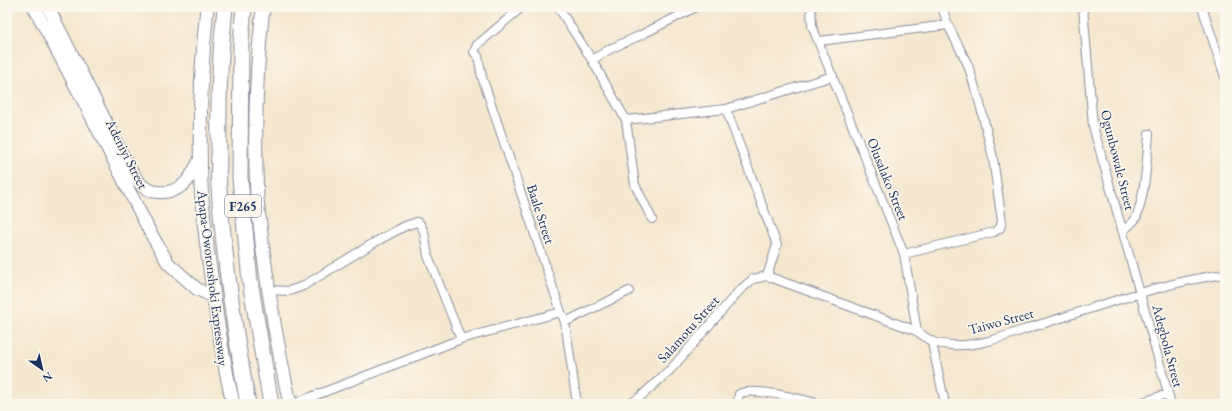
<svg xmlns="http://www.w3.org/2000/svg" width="1232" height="411" font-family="'EB Garamond',serif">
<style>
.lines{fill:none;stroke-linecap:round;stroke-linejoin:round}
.street-casing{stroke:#888b97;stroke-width:10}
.secondary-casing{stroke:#888b97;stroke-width:14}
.primary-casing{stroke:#888b97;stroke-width:15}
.highway-casing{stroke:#888b97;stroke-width:17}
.street{stroke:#fff;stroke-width:8}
.secondary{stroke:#fff;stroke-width:12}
.primary{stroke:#fff;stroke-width:13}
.highway{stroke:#fff;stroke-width:15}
.labels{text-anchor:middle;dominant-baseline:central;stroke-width:3.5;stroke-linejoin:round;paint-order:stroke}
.shield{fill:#fbf7ec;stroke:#5e6b89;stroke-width:1}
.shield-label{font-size:13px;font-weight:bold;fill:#1b2f5e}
.street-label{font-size:14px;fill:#1b2f5e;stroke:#fbf7ec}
</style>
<rect width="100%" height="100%" fill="#fbf7ec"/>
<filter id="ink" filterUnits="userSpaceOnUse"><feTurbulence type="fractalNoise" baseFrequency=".025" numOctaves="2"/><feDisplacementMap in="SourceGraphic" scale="8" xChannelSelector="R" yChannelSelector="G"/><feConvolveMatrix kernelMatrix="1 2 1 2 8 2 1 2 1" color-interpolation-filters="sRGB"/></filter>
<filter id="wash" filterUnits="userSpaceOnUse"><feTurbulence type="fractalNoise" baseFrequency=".012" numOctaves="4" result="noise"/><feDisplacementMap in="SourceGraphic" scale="16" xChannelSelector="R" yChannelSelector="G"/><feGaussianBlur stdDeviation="0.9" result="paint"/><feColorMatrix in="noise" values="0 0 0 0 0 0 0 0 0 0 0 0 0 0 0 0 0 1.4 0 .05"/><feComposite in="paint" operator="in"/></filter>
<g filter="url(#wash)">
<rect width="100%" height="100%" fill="#f5e7d0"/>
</g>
<g filter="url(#ink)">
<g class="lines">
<defs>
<path id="street" d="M522,7l-45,38 -3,7 4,4 4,21 79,235 4,10 12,82
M558,7l34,53 34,60 9,65 17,34
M811,7l1,19 92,228 13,77
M1083,7l10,119 78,278
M1202,7l23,70
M819,41l129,-16
M592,60l18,-11 31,-14 55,-28
M726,109l51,136 -10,31
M626,120l100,-11 107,-33
M1123,231c4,-4 10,-8 13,-13 9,-22 11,-59 13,-84
M904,254l90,-22 6,-4 2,-6 -9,-64 -13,-54 -12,-39 -20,-40 -6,-18
M767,276l150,55c14,11 17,13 35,14 29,2 58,-11 86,-20 60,-18 125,-43 187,-51
M268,290l21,1 14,-5 74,-45 28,-15 12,-4 3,2 4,8 4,24 33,83
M565,322l64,-31
M932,343l13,61
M293,404l168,-65 100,-27
M629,404l10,-6 32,-29 68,-78 14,-12 14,-3
M737,404l2,-10c12,-8 65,6 81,10
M1137,404l30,-10"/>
<path id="secondary" d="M34,7l51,97 65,128 18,31 29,26 17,8
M48,7l77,153c4,7 8,15 13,21 11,15 33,14 46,3 8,-7 12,-18 17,-26"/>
<path id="primary" d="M207,7c-6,58 -8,120 -6,178 2,33 6,65 11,97 5,41 12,82 21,122
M263,7c-7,63 -9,127 -6,191 1,15 4,30 5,45 7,54 16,107 28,161"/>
<path id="highway" d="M225,7c-5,47 -7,94 -6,142 0,13 -1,26 0,39 5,73 16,145 29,216
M244,7l-3,35 -1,136 10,103 21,123"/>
</defs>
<!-- street casing -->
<use href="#street" class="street-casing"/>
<!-- secondary casing -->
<use href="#secondary" class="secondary-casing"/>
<!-- primary casing -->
<use href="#primary" class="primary-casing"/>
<!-- highway casing -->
<use href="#highway" class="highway-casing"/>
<!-- street -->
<use href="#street" class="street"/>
<!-- secondary -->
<use href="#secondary" class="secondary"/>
<!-- primary -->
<use href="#primary" class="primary"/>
<!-- highway -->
<use href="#highway" class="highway"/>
</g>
</g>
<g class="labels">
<!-- shield labels -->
<rect class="shield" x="225" y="195" width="36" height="22" rx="3"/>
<g class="shield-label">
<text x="243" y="206">F265</text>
</g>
<!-- street labels -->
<g class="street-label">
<text transform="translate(127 154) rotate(63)">Adeniyi Street</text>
<text transform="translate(1118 160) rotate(76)">Ogunbowale Street</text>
<text transform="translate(888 179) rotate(68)">Olusalako Street</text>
<text transform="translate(541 214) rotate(72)">Baale Street</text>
<text transform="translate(213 278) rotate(83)">Apapa-Oworonshoki Expressway</text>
<text transform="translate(1001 321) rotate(-15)">Taiwo Street</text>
<text transform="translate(688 329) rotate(-48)">Salamotu Street</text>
<text transform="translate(1168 346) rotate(75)">Adegbola Street</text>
</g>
</g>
<!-- margin -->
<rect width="1232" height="411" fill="none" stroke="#fbf7ec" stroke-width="24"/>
<!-- north arrow -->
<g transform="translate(42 369) rotate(146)" stroke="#fbf7ec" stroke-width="3" paint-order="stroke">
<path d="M0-3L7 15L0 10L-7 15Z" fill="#1b2f5e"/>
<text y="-6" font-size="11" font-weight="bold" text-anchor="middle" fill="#1b2f5e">N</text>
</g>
</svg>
